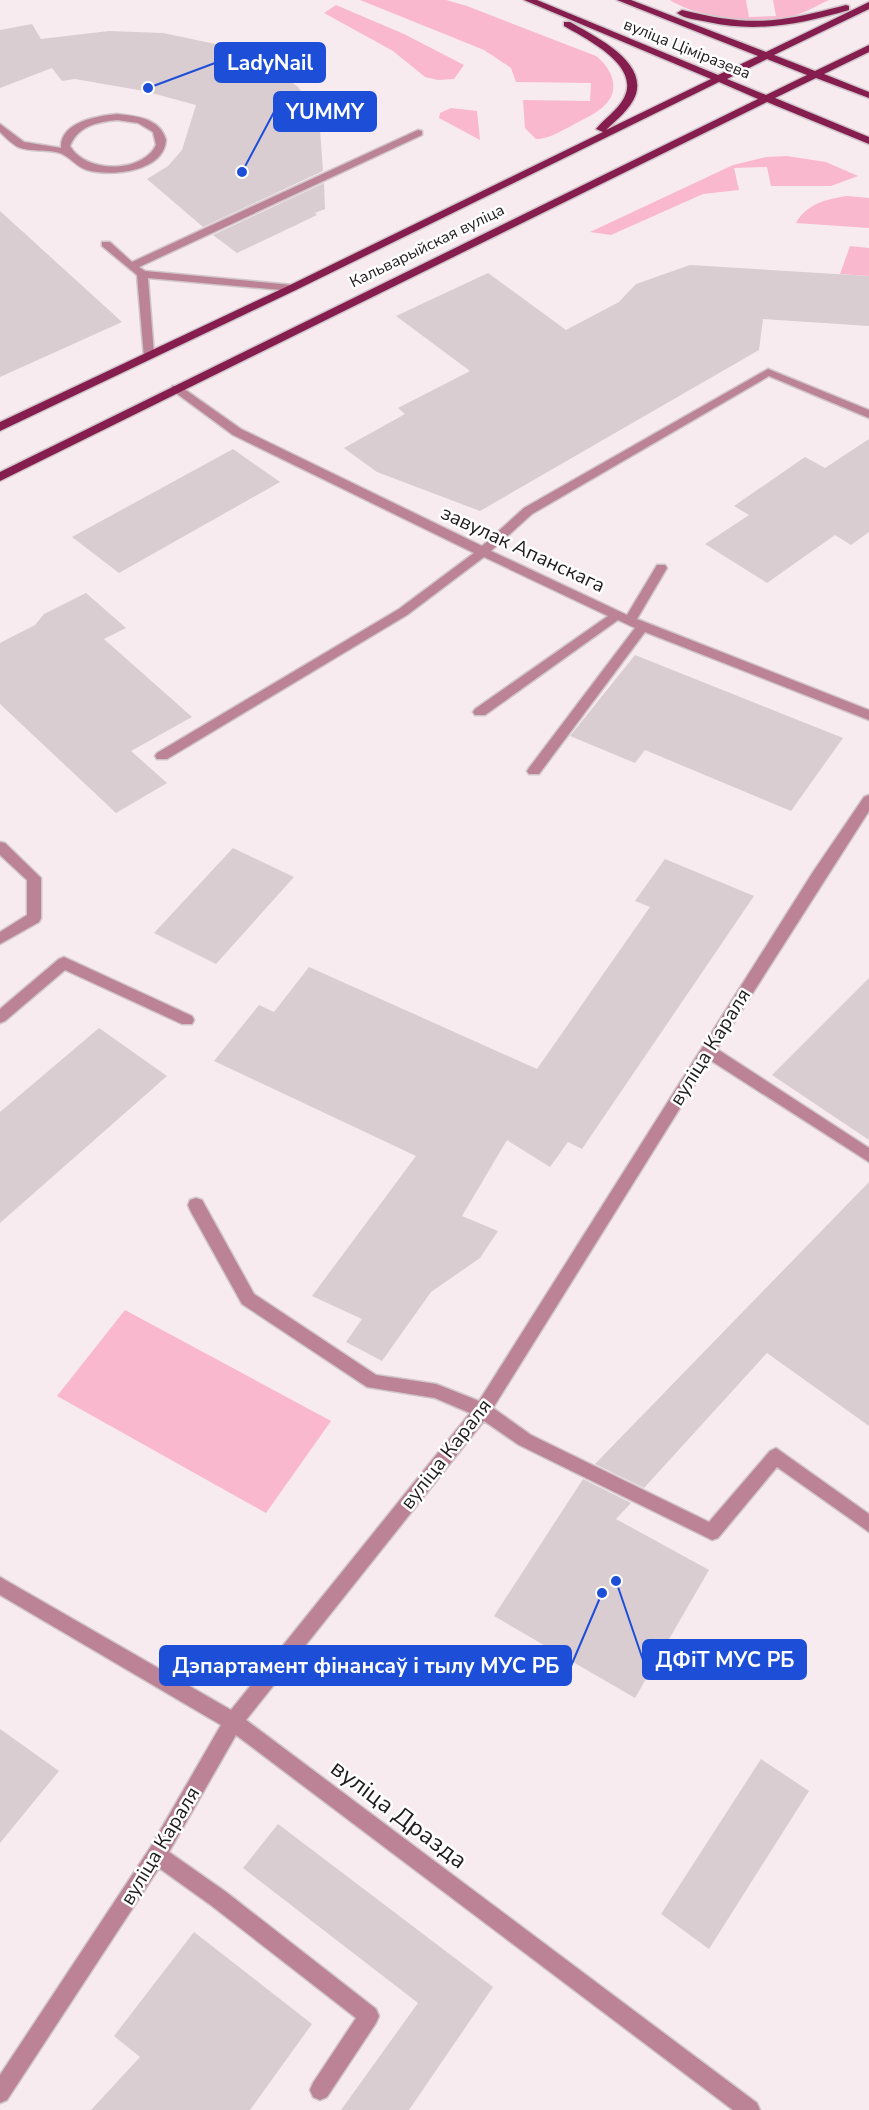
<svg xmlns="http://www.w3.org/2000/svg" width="869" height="2110" font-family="'Nunito Sans',sans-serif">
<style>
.green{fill:#fab8cf}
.building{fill:#d9cdd1}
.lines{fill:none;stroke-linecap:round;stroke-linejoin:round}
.minor-casing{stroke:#d0c6c9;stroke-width:3}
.major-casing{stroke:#d0c6c9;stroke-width:3}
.minor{fill:#bc8296;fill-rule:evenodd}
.major{fill:#851d4f;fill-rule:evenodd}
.labels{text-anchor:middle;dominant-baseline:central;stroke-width:5;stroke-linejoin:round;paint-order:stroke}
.far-street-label{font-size:16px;fill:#201c1d;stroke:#fff}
.street-label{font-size:20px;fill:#201c1d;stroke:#fff}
.near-street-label{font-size:24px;fill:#201c1d;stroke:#fff}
.leader{fill:none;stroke:#1d4ed8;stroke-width:2}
.callout-dot{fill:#1d4ed8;stroke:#fff;stroke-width:2}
.callout{fill:#1d4ed8;stroke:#1d4ed8;stroke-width:2}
.callout-label{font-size:21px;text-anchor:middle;font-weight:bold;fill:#fff}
</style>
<rect width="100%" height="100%" fill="#f7ebef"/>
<!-- green -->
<path class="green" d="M360,0h86l21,6 129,50c16,12 26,35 7,51 -9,8 -22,13 -32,19 -12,6 -22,13 -35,13l-11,-11 -2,-28 67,1 1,-18 -75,-1 -5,-14 -27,-18z
M670,0h76l3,17 27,-1 -3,-16h56c-13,6 -26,14 -40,17 -31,7 -92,1 -119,-17z
M336,5l68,29 60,31 -10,14 -16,1 -13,-3 -32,-26 -69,-38z
M451,108l26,3 3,29 -41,-22 1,-5z
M787,156l39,6 32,14 -27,10h-60l-4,-19 -33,1 5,22 -36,4 -92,41 -21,-3 143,-67 33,-8z
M847,196l22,2v30l-73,-5c10,-19 31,-24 51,-27z
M850,246l19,2v28l-29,-2z
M125,1310l206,111 -65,92 -209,-117z"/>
<!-- building -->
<path class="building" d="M32,24l9,15 68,-8 54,2 62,13 42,18 31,23 15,20 7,22 3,42 -120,56 -56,-48 21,-13 14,-16 14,-45 -52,-14 -69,-12 -13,2 -10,-13 -52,20v-58z
M324,183l1,26 -10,4 2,2 -80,38 -24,-18z
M0,211l122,111 -122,55z
M690,265l179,11v50l-106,-7 -4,31 -279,161 -103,-39 -33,-24 61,-34 -7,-6 72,-37 -74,-55 92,-43 78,57 53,-28 17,-18z
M869,439v93l-18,13 -16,-10 -68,48 -62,-39 44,-29 -15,-9 71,-49 20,11z
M233,449l47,33 -161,91 -47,-36z
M86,593l40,35 -22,11 88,78 -61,34 36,32 -51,30 -116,-109v-61l35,-18 9,-11z
M635,655l208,83 -52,73 -146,-61 -10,13 -65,-27z
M233,848l61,29 -78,87 -62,-31z
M665,859l89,37 -172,253 -14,-7 -18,25 -43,-27 -45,76 36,15 -18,27 -49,34 -49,69 -36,-19 16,-23 -50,-23 104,-140 -202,-95 45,-56 15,7 35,-45 228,102 113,-162 -15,-6z
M869,978v162l-97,-65z
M99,1028l68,48 -167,147v-111z
M869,1182v244l-102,-73 -123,135 -49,-24z
M583,1479l48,24 -15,16 93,51 -74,128 -141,-82z
M0,1729l59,42 -59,72z
M761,1759l48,32 -100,158 -48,-35z
M278,1824l215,163 -84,123h-68l77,-107 -175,-135z
M194,1932l118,92 -62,86h-159l49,-53 -26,-21z"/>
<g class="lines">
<defs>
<path id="minor" d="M117,114c19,2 43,4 49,26 -2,32 -55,37 -79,30 -10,-3 -14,-10 -23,-15 -10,-7 -34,-2 -46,-8 -6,-3 -13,-10 -18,-15v-8l24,18 37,6c-1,-26 36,-32 56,-34zM117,120l21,3 15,9 3,13c-13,28 -70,29 -86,1 8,-20 27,-24 47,-26z
M418,130l4,1v4l-283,132 6,4 147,14 5,3 -5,3 -144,-13 6,77 -2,2h-8l-7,-82 -35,-29v-4h8l22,20z
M768,369l101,41v8l-100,-42 -237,138 -41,37 136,64 30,-50h8l2,3 -30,51 232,91v10l-224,-88 -106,142h-10l-2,-3 2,-3 106,-140 -17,-8 -133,95h-10l-2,-3 2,-3 133,-93 -124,-59 -77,58 -240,144h-10l-2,-3 2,-3 242,-144 75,-56 -241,-118 -61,-45v-4h8l61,43 241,117 42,-38z
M869,795v16l-152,238 152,99v14l-159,-102 -217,348 38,27 178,87 61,-71 6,-3 93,66v18l-92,-65 -59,71 -6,2 -193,-95 -35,-24 -238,299 511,383 3,7h-27l-497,-375 -67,117 57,40 150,117 3,7 -3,7 -49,74 -7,3 -7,-3 -3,-7 3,-7 43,-65 -144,-112 -53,-38 -152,232 -7,3v-28l150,-227 71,-123 -221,-130v-18l231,133 239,-297 -35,-15 -68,-11 -125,-83 -52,-94 -2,-5 2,-5 6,-2 6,2 52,94 122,81 60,9 43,17 334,-529 51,-75z
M0,842l5,1 36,35v40l-2,4 -39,22v-12l27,-17v-35l-27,-25z
M64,957l128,59 2,4 -2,4h-10l-117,-54 -60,51 -5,2v-14l59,-50z"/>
<path id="major" d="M524,0h13l181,75 40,-19 -141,-56h14l135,52 103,-50v7l-95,46 41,16 54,-26v7l-45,22 45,18v6l-53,-20 -41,20 94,39v7l-102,-42 -767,379v-9l758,-373 -39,-17 -423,208 -296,141v-9l288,-136 315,-154 -7,-3c9,-11 21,-18 28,-31 17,-33 -38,-59 -60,-72v-4h6c24,14 76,38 66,72 -5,15 -20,26 -30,36l105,-51zM767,59l40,16 -41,20 -39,-16z
M846,5l3,1v4c-48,14 -92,23 -141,12 -10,-2 -23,-3 -31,-9l5,-3c69,17 96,13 164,-5z"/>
</defs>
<!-- minor casing -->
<use href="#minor" class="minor-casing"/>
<!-- major casing -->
<use href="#major" class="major-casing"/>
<!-- minor -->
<use href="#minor" class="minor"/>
<!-- major -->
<use href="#major" class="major"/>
</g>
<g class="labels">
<!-- far-street labels -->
<g class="far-street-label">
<text transform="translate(687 49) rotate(22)">вуліца Ціміразева</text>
<text transform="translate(427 246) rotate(-26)">Кальварыйская вуліца</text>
</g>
<!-- street labels -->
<g class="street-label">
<text transform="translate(523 549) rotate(25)">завулак Апанскага</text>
<text transform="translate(710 1047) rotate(-58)">вуліца Караля</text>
<text transform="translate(446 1454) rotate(-52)">вуліца Караля</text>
<text transform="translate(160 1846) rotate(-59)">вуліца Караля</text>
</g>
<!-- near-street labels -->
<g class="near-street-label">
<text transform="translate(399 1814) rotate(37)">вуліца Дразда</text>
</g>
</g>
<!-- callouts -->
<path class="leader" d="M148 88L215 63M242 172L274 112M616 1581L643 1660M602 1593L571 1666"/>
<g class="callout-dot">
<circle cx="148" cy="88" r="6"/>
<circle cx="242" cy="172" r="6"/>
<circle cx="616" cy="1581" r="6"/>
<circle cx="602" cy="1593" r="6"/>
</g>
<g class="callout">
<rect x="215" y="43" width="110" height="39" rx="6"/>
<rect x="274" y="92" width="102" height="39" rx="6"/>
<rect x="643" y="1640" width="163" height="39" rx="6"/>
<rect x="160" y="1646" width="411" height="39" rx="6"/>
</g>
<g class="callout-label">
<text x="270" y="70">LadyNail</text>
<text x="325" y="119">YUMMY</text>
<text x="725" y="1667">ДФіТ МУС РБ</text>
<text x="366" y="1673">Дэпартамент фінансаў і тылу МУС РБ</text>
</g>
</svg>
